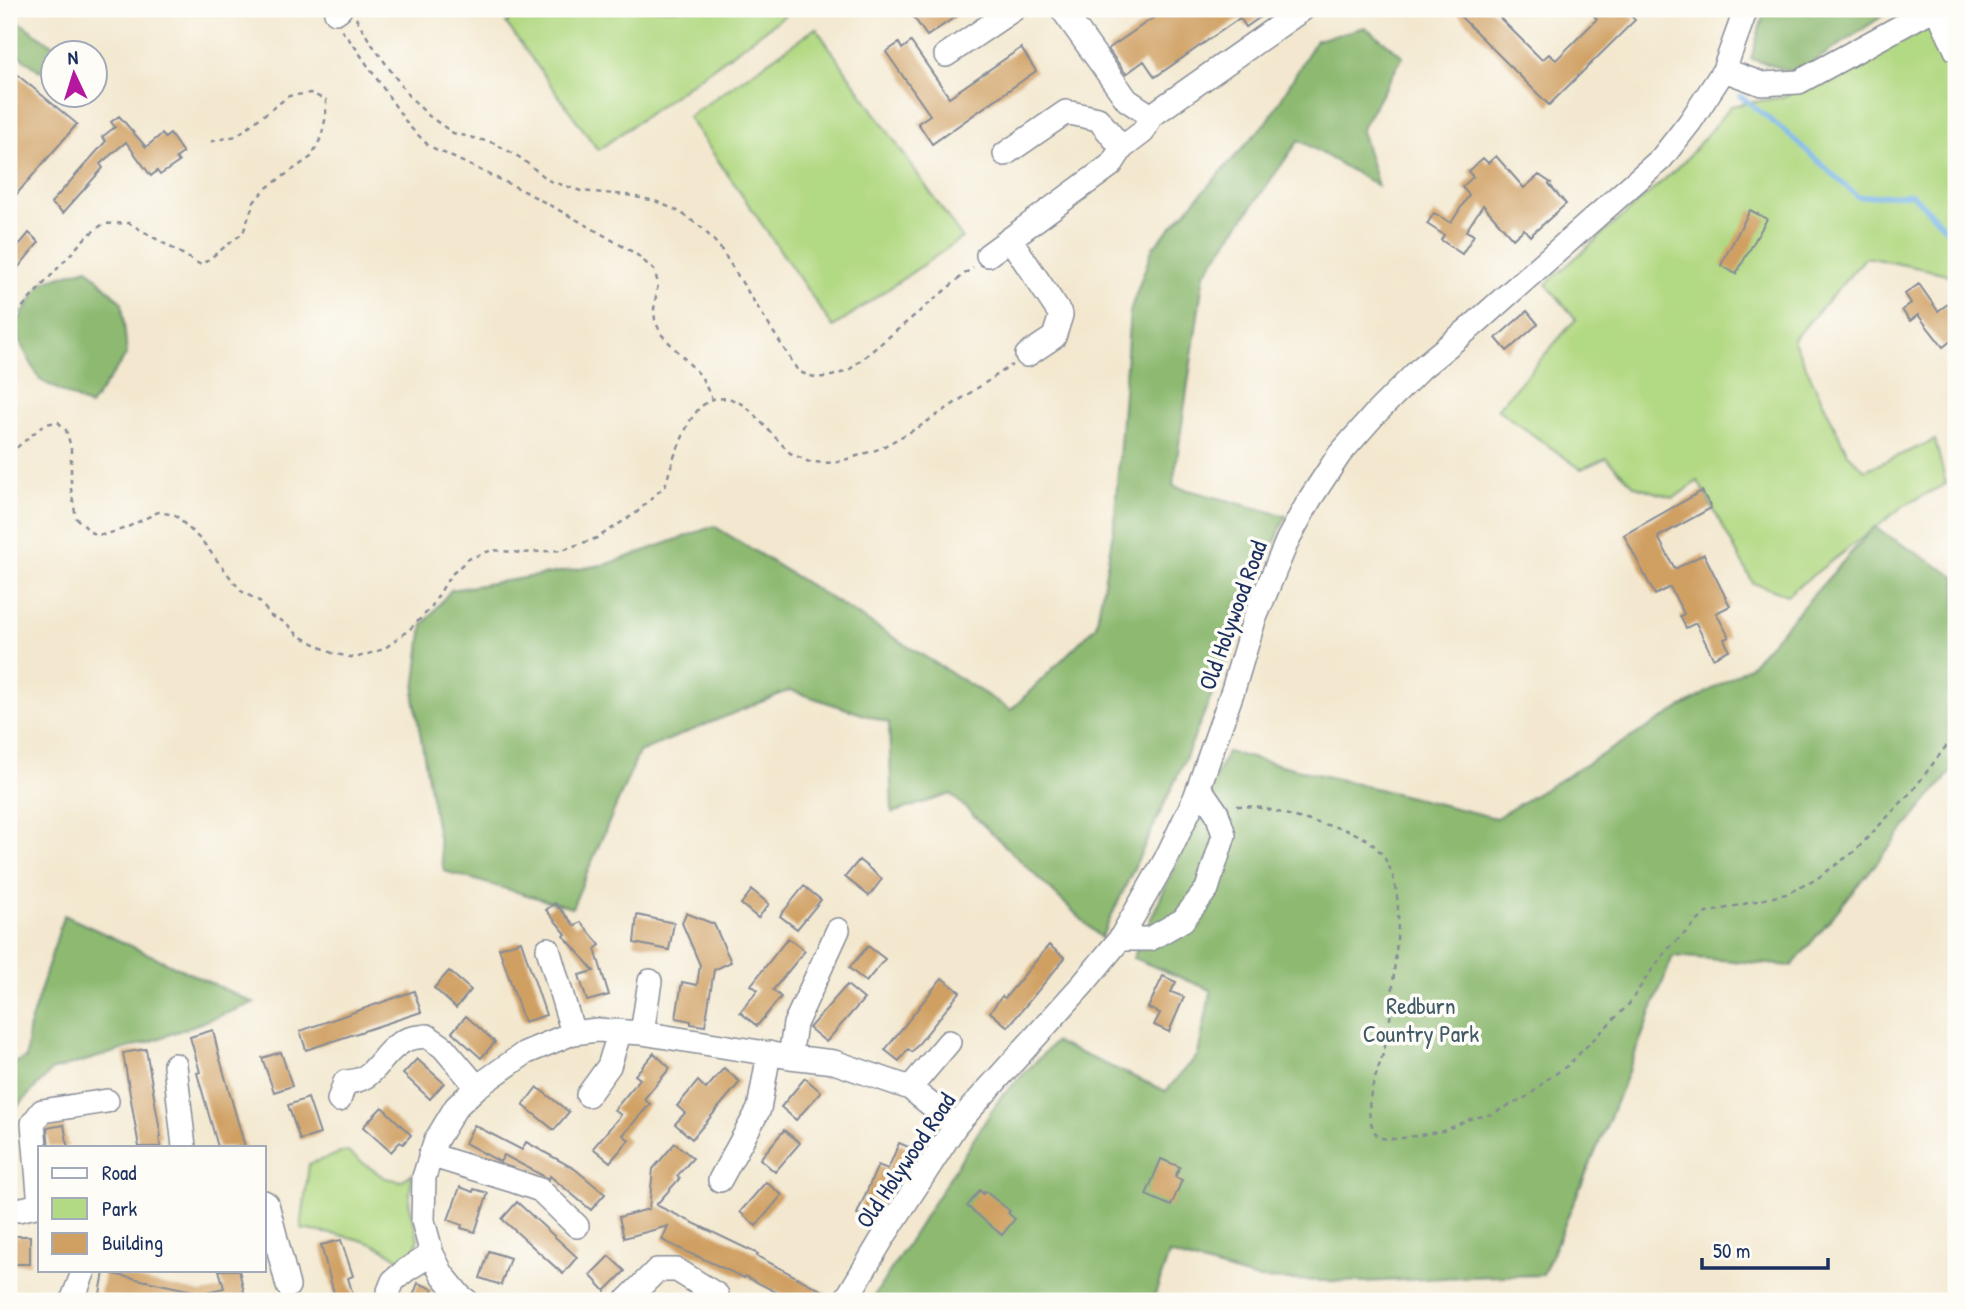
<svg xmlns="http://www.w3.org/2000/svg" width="1965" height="1310" font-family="'Patrick Hand',sans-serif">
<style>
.green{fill:#b2d983;stroke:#668470;stroke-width:2}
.forest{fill:#8db971;stroke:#547468;stroke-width:2}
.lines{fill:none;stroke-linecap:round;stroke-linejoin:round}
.stream{stroke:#78b5ea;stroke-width:5}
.building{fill:#d0a063}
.minor-casing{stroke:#878c96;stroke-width:26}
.path{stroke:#878c96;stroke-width:2.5;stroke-dasharray:5 5;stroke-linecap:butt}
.minor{stroke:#fff;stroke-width:23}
.labels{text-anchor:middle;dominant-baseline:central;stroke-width:7;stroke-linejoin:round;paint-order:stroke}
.street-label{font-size:24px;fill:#1b2f5e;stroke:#fdfcf7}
.park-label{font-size:24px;fill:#415a67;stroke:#fdfcf7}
</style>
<rect width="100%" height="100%" fill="#fdfcf7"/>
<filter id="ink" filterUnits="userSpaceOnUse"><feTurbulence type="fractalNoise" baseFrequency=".0143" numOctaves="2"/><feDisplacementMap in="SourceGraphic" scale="14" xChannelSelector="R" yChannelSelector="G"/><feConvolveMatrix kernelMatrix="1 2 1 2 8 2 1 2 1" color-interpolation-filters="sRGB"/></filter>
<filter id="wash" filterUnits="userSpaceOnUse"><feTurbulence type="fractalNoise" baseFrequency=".00686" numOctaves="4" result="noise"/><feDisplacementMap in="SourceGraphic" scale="28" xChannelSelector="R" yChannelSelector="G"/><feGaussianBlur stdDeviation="1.57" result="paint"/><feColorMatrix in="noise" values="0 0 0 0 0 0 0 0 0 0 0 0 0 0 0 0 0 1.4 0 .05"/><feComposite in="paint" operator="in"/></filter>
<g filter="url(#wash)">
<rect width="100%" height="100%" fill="#f3e8cf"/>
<!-- green -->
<path class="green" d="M526,9h268l-196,141 -92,-127z
M1956,9v272l-13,-8 -77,-16 -73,83 55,114 17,16 70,-30 11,44 -41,21 -118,90 -34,-12 -55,-102 -24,17 -39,-12 -29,-28 -25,11 -84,-60 79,-90 -30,-35 137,-121 48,-57 52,-9z
M816,28l146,210 -129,89 -145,-210z
M346,1151l39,27 16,3 11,-7 -3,28 9,36 -6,20 -9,5c-29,-27 -65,-27 -102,-34l8,-65z"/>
<!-- forest -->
<path class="forest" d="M1765,9h128l-96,64 -46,-14z
M9,15l53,37h-10v10l-12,9 -31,-23z
M1365,27l38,29 -42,74 17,56 -79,-46 -95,134 -31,212 113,30 -103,248 -82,174 -150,-144 -59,19 -3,-90 -99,-33 -151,62 -67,156 -128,-37 -30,-173 9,-73 28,-35 157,-26 106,-38 297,184 85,-84 18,-99 16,-216 23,-64 116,-128 47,-79z
M87,268l35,35 5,51 -37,52 -50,-26 -27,-51 30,-47z
M1874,527l82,50v189l-164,200 -119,-10 -62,159 -68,160 -80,2 -99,5 -106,-3 -89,-25 -16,47h-282l129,-203 55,-56 111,49 32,-36 13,-65 -78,-32 94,-206 269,66 253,-151z
M64,915l190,88 -102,38 -101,30 -39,41 -3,9v-56l17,-7 2,-28z"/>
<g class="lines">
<!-- stream -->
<path class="stream" d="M1740,96l46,36 72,65 54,-3 44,45"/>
</g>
<g id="blocks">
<!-- building -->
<path class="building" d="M908,9h59l-40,27z
M1166,9h106l-26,18 -6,-9 -85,59 -11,-16 -18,13 -18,-25z
M1453,9h38l51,51 7,-6 7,6 41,-41 -10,-10h37l11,11 -86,85z
M911,42l38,55 72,-49 15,23 -104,73 -14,-21 12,-8 -44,-63 13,-9 3,6z
M9,68l68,56 -68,79z
M119,116l27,31 16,-13 3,4 5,-4 13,19 -7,5 3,4 -19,13 -3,-4 -6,5 -25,-34 -26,22 3,4 -40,45 -12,-10 55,-62 -4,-4 13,-10 -4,-5z
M1496,156l28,32 15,-13 12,8 -2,1 17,20 -36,32 -6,-7 -11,10 -30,-34 -17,26 8,4 -12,19 -21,-14 3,-5 -17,-11 7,-11 17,10 18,-28 -7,-8 11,-10 -5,-6 15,-13 5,5z
M1750,210l17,9 -31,55 -15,-9z
M29,233l10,9 -30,37v-22z
M1919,284l19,27 18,-13v39l-13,10 -25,-32 -8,6 -8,-11 9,-7 -6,-9z
M1527,311l11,13 -31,27 -11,-13z
M1702,491l9,17 -53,29 17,32 29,-15 26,52 -14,7 13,24 -5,2 5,11 -16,8 -17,-35 -10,5 -6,-12 4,-2 -14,-27 -15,8 -31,-60z
M859,860l23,19 -13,17 -24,-19z
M804,886l17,14 -24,29 -17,-13z
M752,890l17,14 -11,14 -17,-14z
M555,903l20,23 6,-4 19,23 -5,4 14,46 -22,6 -8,-26 15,-4 -30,-35 2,-2 -20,-24z
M686,913l28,11 17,38 -17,8 -9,56 -14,-2v-3l-15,-3 6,-36 15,3 3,-20 -18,-42z
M637,915l37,8 -5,27 -35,-7z
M788,938l17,13 -32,39 8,7 -24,29 -17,-14 18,-22 -7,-5z
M521,941l25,74 -22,7 -25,-74z
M1049,945l16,13 -57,69 -18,-15 12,-16 3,2z
M868,946l17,13 -19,23 -17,-14z
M449,971l22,19 -15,18 -22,-20z
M1163,976l13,6 -5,10 13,5 -15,35 -15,-7 6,-12 -12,-5z
M942,978l18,14 -48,60 -4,-3 -9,12 -14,-11z
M847,985l17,14 -38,43 -17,-14z
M414,991l7,21 -115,38 -6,-19z
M466,1016l29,26 -14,16 -29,-26z
M213,1030l5,22 27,95h-27l-21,-74 3,-1 -10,-35z
M146,1049l15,88h-2l2,10h-22l-16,-94z
M281,1052l11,34 -18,6 -12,-34z
M654,1053l16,15 -26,31 6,5 -27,31 6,5 -19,22 -17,-14 28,-33 -7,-5 26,-31 -5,-4z
M417,1059l27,24 -14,16 -27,-25z
M724,1068l16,14 -48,57 -17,-15 10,-11 -8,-7 21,-25 8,8z
M805,1078l16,14 -25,28 -15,-13z
M537,1087l32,25 -15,18 -31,-25z
M308,1098l12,36 -20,6 -12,-35z
M382,1107l29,28 -8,9 -3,-2 -9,10 -28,-25z
M64,1125l4,22h-19l-2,-19z
M474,1125l48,25 4,-8 49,27 30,25 -14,16 -41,-34 -1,3 -45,-24 -4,7 -35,-19z
M784,1130l16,13 -25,29 -15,-13z
M675,1143l18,15 -16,18 3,2 -24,27 102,49 -1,2 75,40 -1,5h-38l-48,-25 -1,2 -49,-23v1l-33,-16 6,-14 -44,12 -5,-21 30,-8 4,-40z
M899,1143l12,5 -16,37 -5,-2 -16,38 -17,-7 21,-49 10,4z
M1161,1159l19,8 -5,10 7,3 -11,26 -25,-11z
M766,1182l16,13 -26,31 -16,-14z
M460,1187l13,5 1,-3 14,4 -13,39 -14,-4 1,-3 -14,-5z
M980,1190l3,4 2,-3 25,20 -2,2 7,6 -13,16 -35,-29z
M517,1202l60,55 -14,17 -61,-55z
M9,1236h21v28h-21z
M341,1240l12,36 -5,2 7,23h-19l-15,-56z
M489,1251l21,7 -9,27 -21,-7z
M609,1256l16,15 -20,20 -15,-16z
M219,1270h20l7,31h-107l-39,-7 4,-22 98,21 22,-5z
M418,1283l15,6 -5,12h-17z"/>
</g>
</g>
<g filter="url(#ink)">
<use href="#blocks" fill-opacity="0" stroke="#878c96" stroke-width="2"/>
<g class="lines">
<defs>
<path id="minor" d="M1062,9l65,91 24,16 152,-107
M1937,9l19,41
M336,12l4,-3
M946,55l68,-46
M1724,70l38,14 37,-2 134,-73
M1005,154l61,-42 32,7 24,29
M1010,239l51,76 -7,22 -27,18
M988,255l123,-90 11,-17 21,-16 8,-16
M1120,939h30l33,-19 24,-31 17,-54 -7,-22 -18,-26
M548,949l25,84
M642,1033l8,-52
M790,1057l5,-33 43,-94
M175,1065l9,82
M910,1088l39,-46
M588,1095l21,-29 11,-35
M339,1100l6,-18c32,0 34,-29 59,-41 6,-4 16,-4 23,-5l16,11 34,40
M430,1155l81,25 29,10 37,36
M720,1180l39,-71 10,-56
M264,1202l3,2 21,82
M18,1210l22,-5 -7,-82 9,-12 65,-10
M72,1301l12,-31
M385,1301l8,-20 13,-11 26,-16
M467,1301l-7,-5 -18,-22 -10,-20 -9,-33 1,-44 12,-37 20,-33 21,-20 48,-34 48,-20 24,-3 45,3 148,24 44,5 76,26 46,37
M626,1301l31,-31h20l40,25
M845,1301l39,-65 72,-111 127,-141 37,-45 46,-80 29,-61 38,-108 21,-70 34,-81 22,-40 29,-44 36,-41 45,-45 57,-47 184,-163 29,-37 34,-52 22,-61"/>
</defs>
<!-- minor casing -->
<use href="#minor" class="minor-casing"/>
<!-- path -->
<path class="path" d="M356,18l13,22 39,55 21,21 24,17 41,10 25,14 31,24 31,10 46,4 28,6 25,11 22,16 17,18 79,125c20,10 30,7 51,-1l124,-103
M341,30l12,14 56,82 20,20 93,44 66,36 48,28 18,16 4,13 -4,26 1,11 6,14 40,42 11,23
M9,322l77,-85 17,-13 26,-1 72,42 42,-32 11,-31 11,-13 46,-32 10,-19 5,-22v-16l-16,-7 -21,3 -53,40 -27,6
M9,454l36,-30 13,-2 8,8 5,17v42l5,29 16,15 12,2 22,-7 32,-16 17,3 27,26 39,50 18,10 12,15 15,7 12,12 34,18 23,5 29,-9 27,-21 19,-19 20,-33 18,-17 24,-9 29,3 41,-3 35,-12 39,-25 29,-27 9,-29 15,-35 11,-15 12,-8 17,-1 17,8 44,47 19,9 26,1 44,-14 40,-22 93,-62
M1237,806c26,-1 48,9 73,15 24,6 55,10 71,32 25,33 16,82 13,120 -2,23 -3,46 -8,69 -6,30 -30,67 -7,96l18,1 46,-8 27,-12 22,-5 38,-19 15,-14 22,-15 62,-62 19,-29 20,-26 38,-36 80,-19 29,-14 40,-29 59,-62 42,-56"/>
<!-- minor -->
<use href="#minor" class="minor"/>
</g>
</g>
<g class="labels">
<!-- street labels -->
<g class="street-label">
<text transform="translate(1232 615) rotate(-70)">Old Holywood Road</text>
<text transform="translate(905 1160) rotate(-56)">Old Holywood Road</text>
</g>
<!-- park labels -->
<g class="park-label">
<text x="1421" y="1005">Redburn<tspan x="1421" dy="28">Country Park</tspan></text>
</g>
</g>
<!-- margin -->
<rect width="1965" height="1310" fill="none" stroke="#fdfcf7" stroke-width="35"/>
<!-- legend -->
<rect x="38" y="1146" width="228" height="126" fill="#fdfcf7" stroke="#a3aaba" stroke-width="2"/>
<rect x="52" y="1168" width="35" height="10" fill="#ffffff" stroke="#a3aaba" stroke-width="2"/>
<text x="102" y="1180" font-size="21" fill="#1b2f5e">Road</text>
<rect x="52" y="1198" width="35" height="21" fill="#b2d983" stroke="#a3aaba" stroke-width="2"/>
<text x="102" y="1216" font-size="21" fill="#1b2f5e">Park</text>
<rect x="52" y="1233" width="35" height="21" fill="#d0a063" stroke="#a3aaba" stroke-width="2"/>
<text x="102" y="1250" font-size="21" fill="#1b2f5e">Building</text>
<!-- north arrow -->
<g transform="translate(74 74) rotate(356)"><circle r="33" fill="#fdfcf7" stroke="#a3aaba" stroke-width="2"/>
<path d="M0-5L12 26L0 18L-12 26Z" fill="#b5179e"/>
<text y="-10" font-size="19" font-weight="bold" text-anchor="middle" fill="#1b2f5e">N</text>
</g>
<!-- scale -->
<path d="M1702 1258v10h126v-10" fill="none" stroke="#1b2f5e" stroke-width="3.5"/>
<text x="1713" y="1258" font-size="21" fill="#1b2f5e" stroke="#fdfcf7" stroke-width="5" paint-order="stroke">50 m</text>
</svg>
